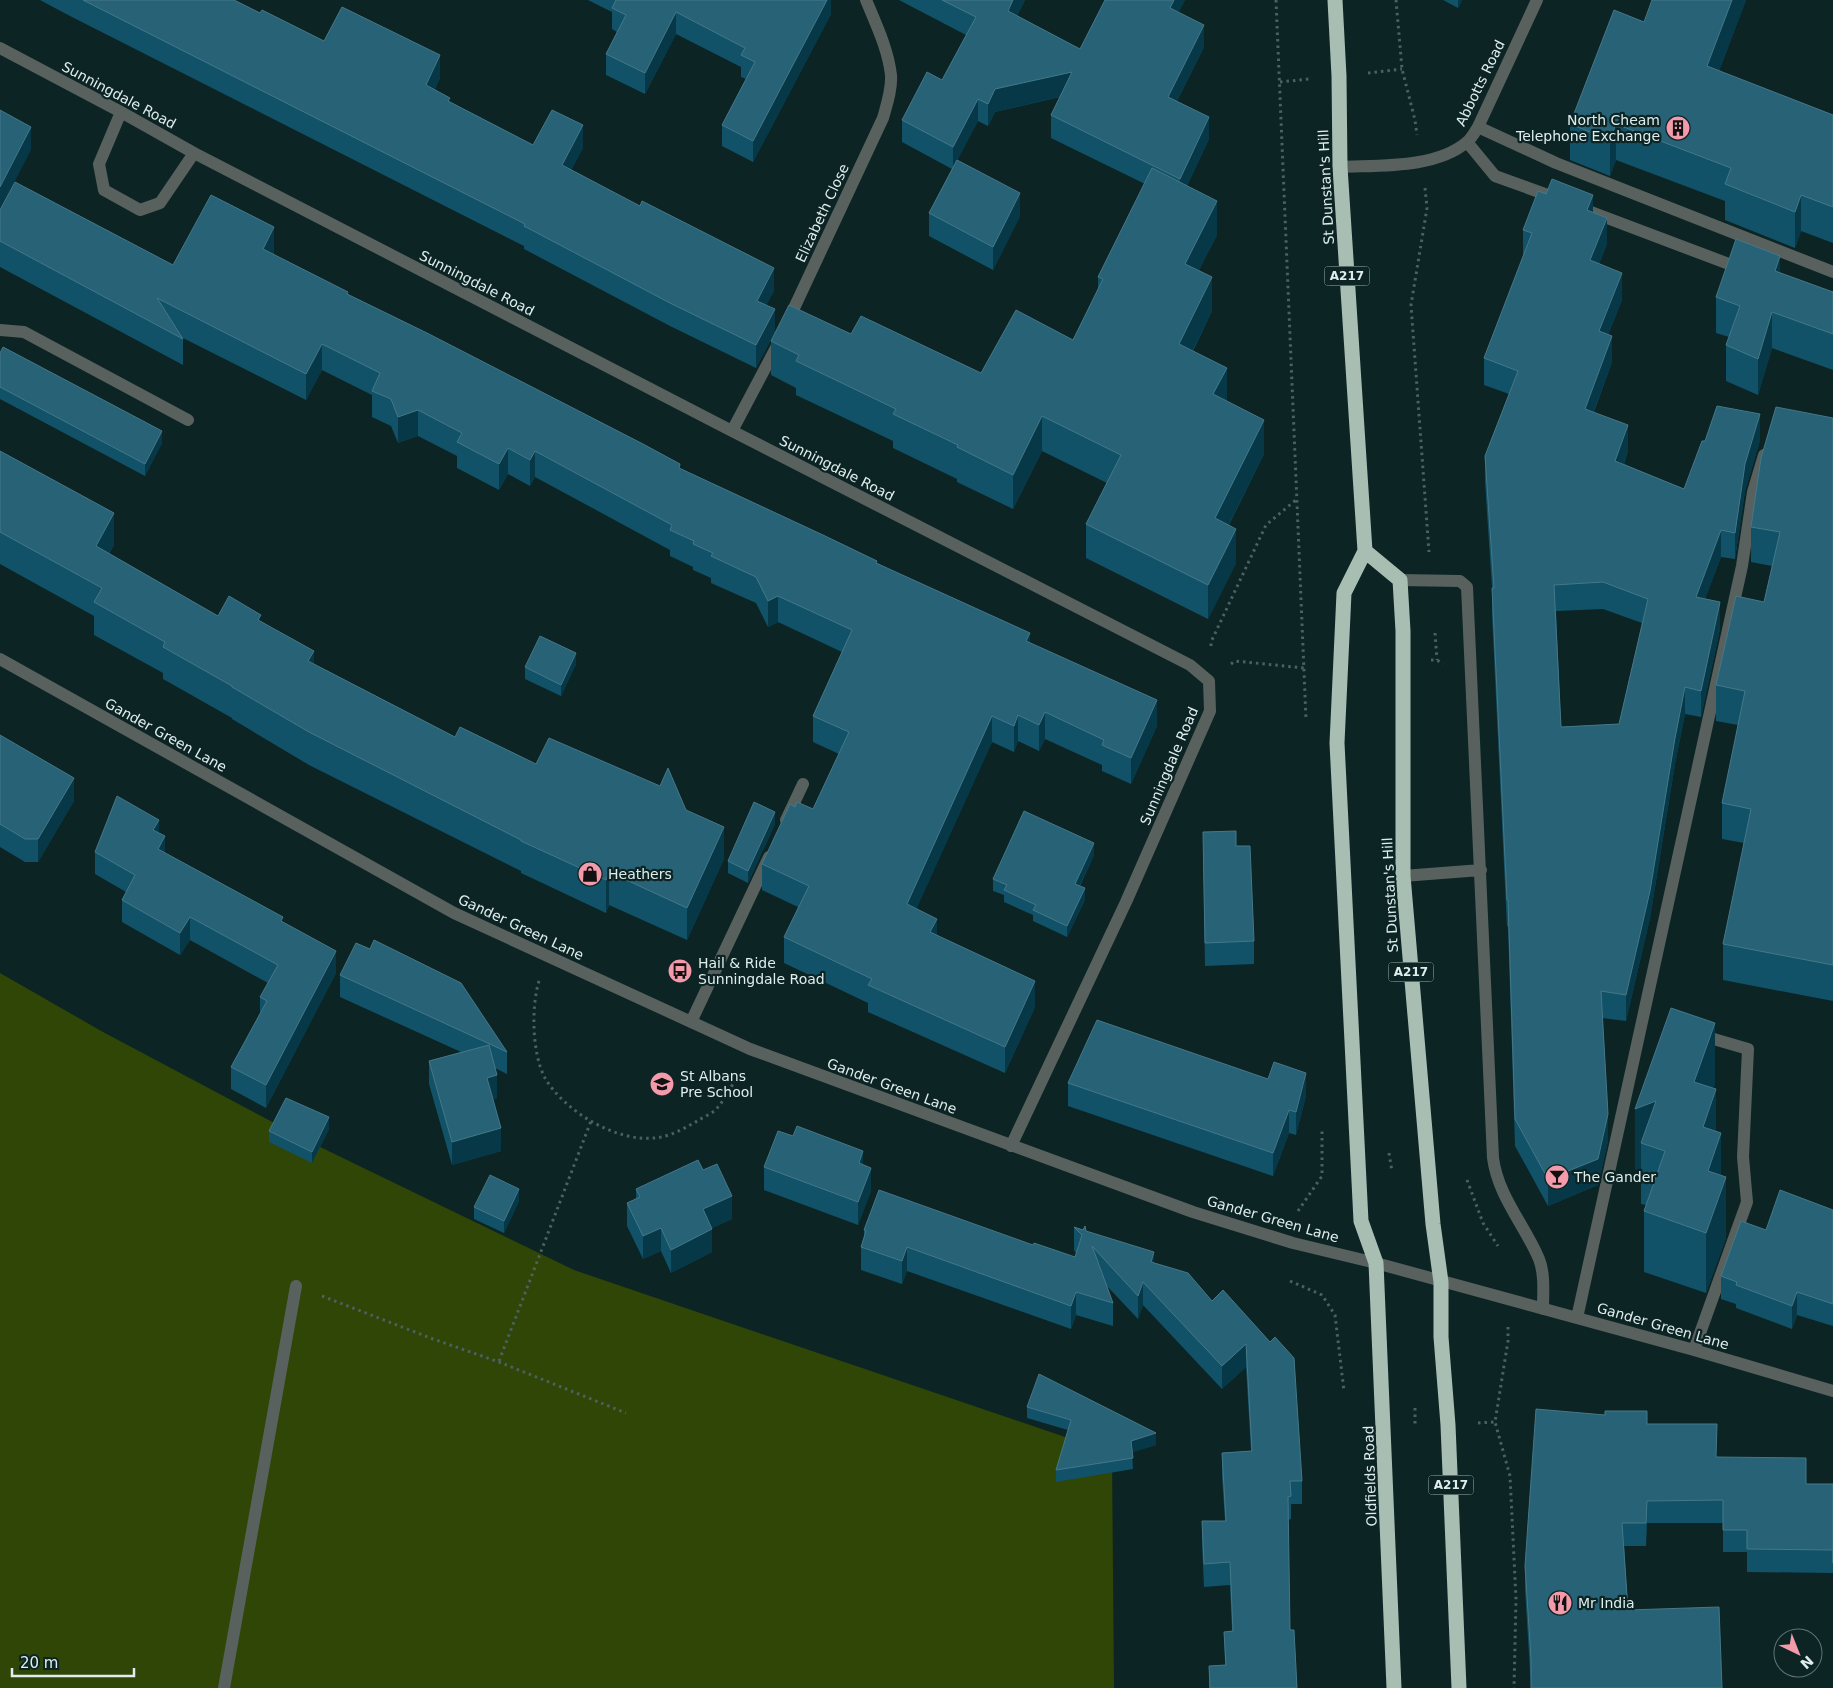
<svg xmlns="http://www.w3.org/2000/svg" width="1833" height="1688" font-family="'DejaVu Sans',sans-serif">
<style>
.green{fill:#2f4606}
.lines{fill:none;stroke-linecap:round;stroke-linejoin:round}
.path{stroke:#4c6161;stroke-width:3;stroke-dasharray:2.5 4;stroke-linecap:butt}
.minor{stroke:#58615d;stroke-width:12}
.highway{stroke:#a8beb3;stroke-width:15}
.wall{fill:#115268;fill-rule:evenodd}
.shaded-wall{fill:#063847}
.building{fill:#286276;stroke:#447889;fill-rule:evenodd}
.labels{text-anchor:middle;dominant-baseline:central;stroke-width:4.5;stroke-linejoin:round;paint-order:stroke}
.shield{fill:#0c2424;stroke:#a0b1b1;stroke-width:1}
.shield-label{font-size:12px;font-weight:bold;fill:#dfeded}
.street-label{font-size:14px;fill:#dfeded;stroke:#0c2424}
.poi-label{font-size:14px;fill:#dfeded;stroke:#0c2424;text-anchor:start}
</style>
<rect width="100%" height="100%" fill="#0c2424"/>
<!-- green -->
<path class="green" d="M0,973l103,59 211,112 260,126 538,183 2,235h-1114z"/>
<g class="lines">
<!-- path -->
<path class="path" d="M1276,0l30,719
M1396,0l6,69 13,51 2,15
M1368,73l34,-4
M1280,82l29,-3
M1425,188l2,20 -16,97 18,247
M1435,633l2,27
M1211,646v-4l55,-117 31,-26
M1431,660h6l6,4
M1231,664l4,-3 69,7
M539,981c-8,26 -7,73 6,97 19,33 71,64 109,60 16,-1 31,-10 45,-18 6,-4 15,-7 19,-13 8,-9 14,-22 20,-32
M1389,1153l3,19
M1467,1180l16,43 15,23
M1298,1211l24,-35v-48
M1290,1281l32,14 13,20 9,76
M322,1296l111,43 66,23 127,51
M1508,1327v14l-13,81 15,54 6,123 -2,89
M499,1361l92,-240
M1415,1408v19
M1478,1423l17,-1"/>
<!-- minor -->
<path class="minor" d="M0,48l121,64 73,41 538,278 458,234 19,16 1,30 -84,191 -115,244
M121,112l-22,52 5,26 36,20 20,-7 34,-50
M1478,127l78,36 277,109
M1467,142l28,34 58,21
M1340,167c39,-2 95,2 127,-25 4,-3 8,-10 11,-15l59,-127
M1578,207l164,62
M788,321l95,-203c4,-14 9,-29 8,-43 -3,-26 -15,-51 -25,-75
M0,330l24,2 164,88
M732,431l46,-87
M1400,580l60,1 7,6 26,571c5,38 31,66 46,101 6,15 4,35 4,50
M0,659l454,254 296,136 443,163 100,31 83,20 318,87 139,41
M786,820l17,-36
M1403,876l78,-6
M691,1022l78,-165
M1577,1318l165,-752 11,-74 11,-37
M1694,1350l53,-148 -4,-45 5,-108 -48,-14
M224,1688l72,-402"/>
<!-- highway -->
<path class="highway" d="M1335,0l4,76 1,91 25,384 -21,42 -7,150 24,478 15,42 18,425
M1365,551l35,29 3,51v245l30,348 8,58v55l7,88 11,263"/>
</g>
<!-- wall -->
<path class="wall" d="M40,0h194l26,13 64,28 116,37 -5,11 15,13 83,43 50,3 -12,22 203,121 -8,14 9,27 -19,36 -86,-42 -146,-77v-3l-454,-230z
M588,0h243v14l-78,148 -31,-16v-21l24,-46 -5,-2v-10l-65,-33 -31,60 -39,-19v-21l11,-22 -5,-3v-17z
M899,0h126l-8,16 63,33 25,-49h80l-7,12 26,35 -27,54 32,38 -22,47 30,49 -18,35 13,41 -19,40 34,50 37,53 -35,71 7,38 -28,56 -122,-61v-34l21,-41 -65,-32 -29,58 -56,-27v-3l-64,-31v-7l-97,-46v-7l-25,-13v-34l80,-7 130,39 92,-33 25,-51v-12l47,-93 -94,-46v-23l9,-18 -65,15 -7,14 -10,-5 -21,39 63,56 -27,54 -64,-34v-23l23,-44 -50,-27v-22l40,-40 24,-45z
M1443,0h19l-4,8z
M1746,0l-27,71 114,44v128l-32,-12 -6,17 -70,-28v-19l-109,-41 -6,16 -40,-16v-36l74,-102z
M1546,194l47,18 14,32 -8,20 23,36 -14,35 4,27 -18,50 34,39 -4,13 60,25 76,-49 -15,51 -10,68 -14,-2 -16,42 15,30 -19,88 -16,-3 -10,50 -25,154 -24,103 -24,-3 6,123 -10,44 -50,21 -33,-60 -7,-220 -1,1 -15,-312v-27l-7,-106v-26l24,-62 -25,-9v-27l39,-101v-27zM1603,609l39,14 -23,101 -58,3 -5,-116z
M0,210l173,55 101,-12v2l74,40 332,174 197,94 153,80 127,83 -26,58 -29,-13v-6l-57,-26 -6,12 -21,-10 -4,11 -22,-10 -76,167 21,27 98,71 -30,66 -137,-61v-9l-84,-40v-26l14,-30 -36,-17v-26l33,-57 18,2 26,-55 -26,-12v-26l29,-64 -64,-30 -10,5 -12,-24 -45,-20v-5l-18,-8v-3l-23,-11v-6l-135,-73 -5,9 -22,-12 -9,16 -42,-22v-12l-39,-20 -20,7 -7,-17 -19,-9v-22l-50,-25 -16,30 -125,-63 2,2v26l-183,-98z
M1780,273l53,19v-1v79l-61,-22 -14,47 -32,-14v-36l3,-8 -13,-4v-36z
M0,353l162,90 -17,33 -145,-77z
M1833,418v583l-110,-21v-36l21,-101 -22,-4v-36l16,-78 -22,-4v-36l48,-83 8,-36 -21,-4v-35z
M0,451l114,94 -5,9 109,62 43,5 53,43 141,73 81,27 150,46 38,49 -37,81 -78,-35 -3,8 -85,-40v-2l-212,-106 -77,-46v-1l-69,-39v-6l-69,-38v-19l-94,-52z
M576,664l-15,32 -36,-17v-12z
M0,735l74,66 -36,61h-13l-25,-15z
M775,824l-27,59 -20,-10v-12z
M159,833l6,20 118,69 53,51 -70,135 -35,-19v-22l29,-54v-16l8,-14 -78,-43 -10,15 -58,-33v-22l4,-8 -31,-18v-22z
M1236,846l18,95v23l-49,2 -2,-111z
M1094,855l-14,31 5,14 -18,37 -34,-16v-6l-29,-13v-7l-11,-4v-12z
M370,949l137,103v22l-12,-6 2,30 -4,1 8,52 -49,14 -23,-81v-23l32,-9 -121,-55v-22z
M1068,1083l238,13 -10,39 -7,-2 -16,43 -205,-70z
M1715,1084l-2,4 3,44 5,43 5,63 -20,55 -62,-21v-61l2,-6 -5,-1v-36l-6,2v-61z
M329,1129l-17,34 -43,-21v-11z
M863,1165l8,26 -13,34 -94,-35v-23z
M703,1170l29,49 -20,9v24l-41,21 -10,-22 -18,8 -16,-33v-23l9,-4v-10z
M519,1201l-15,32 -30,-14v-12z
M1833,1210v116l-36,-11 -5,14 -56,-21v-4l-15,-5v-23l45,-46z
M1074,1227l12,4 68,32 58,38 11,-11 79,191v23h-11v15l-3,1 2,110 7,58h-88v-22l16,-1 -1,-33 8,-1 -2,-46 -26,2 -2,-43v-23h23l-3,-45v-23l29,-2 -5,-84 -24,22 -79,-84 -5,14 -32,-34 7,18v23l-37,-11 -5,14 -164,-58 -5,13 -41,-14v-23l3,-10v-7l169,15 42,12 1,-4 -2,-3z
M1027,1407l129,38 -24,7 1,17 -77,13v-12l12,-40 -41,-12z
M1647,1424l70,33 89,27h27v101v-12l-86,-1v-20h-24v-29h-76l-1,23h-22l4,64 94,78h-191l-6,-99v-23z"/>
<!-- shaded-wall -->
<path class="shaded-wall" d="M827,0h4v14l-78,148v-21z
M1013,0h12l-17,33v-22z
M1174,0h11l-15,30v-22z
M1458,0h4l-4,8z
M1732,0h14l-39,102v-36z
M676,12v22l-31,60v-21z
M1204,25v22l-36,72v-22z
M440,55v23l-14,29v-22z
M1072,72v22l-77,18 -7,14v-22l7,-15z
M978,99v22l-25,48v-22z
M1209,117v22l-29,62v-22z
M1616,124v36l-6,16v-36z
M583,125v23l-21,40v-23z
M31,127v23l-31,60v-23z
M1020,193v23l-27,54v-23z
M1593,195v26l-6,-11z
M1801,195v36l-6,17v-36z
M1217,201v34l-32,63v-34z
M1607,218v26l-17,43v-27z
M274,227v26l-11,23v-27z
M1780,256v36l-5,-21z
M774,268v23l-17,33v-23z
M1622,273v27l-23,58v-27z
M1212,277v34l-33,67v-34z
M775,309v23l-19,36v-23z
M1772,312v36l-14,47v-36z
M1612,336v26l-27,73v-26z
M322,344v26l-16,30v-26z
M1227,368v34l-14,-8z
M418,410v26l-20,7v-26z
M1760,414v26l-15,51 -10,68v-26l10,-69z
M1042,416v35l-29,58v-34z
M1264,420v34l-49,98v-34z
M1628,425v26l-13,37v-27z
M162,431v12l-17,33v-12z
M508,448v26l-9,16v-26z
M535,451v26l-5,9v-26z
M114,513v32l-18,33v-32z
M1236,529v34l-28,56v-34z
M1721,530v27l-25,67v-27z
M778,596v26l-10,5v-26z
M1720,602v27l-19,88v-26z
M1030,633v26l-4,-18z
M314,651v32l-6,-22z
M576,653v11l-15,32v-11z
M1685,687v27l-10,50 -25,154 -24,103v-26z
M1157,700v26l-26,58v-26z
M1045,712v27l-6,12v-26z
M1018,715v26l-4,11v-26z
M992,716v26l-85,188v-26z
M74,778v23l-36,61v-23z
M775,812v12l-27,59v-12z
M159,820v22l-6,-12z
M724,827v32l-37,81v-32z
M165,836v23l-7,-10z
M1094,843v12l-19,40v-11z
M609,872v33l-3,8v-33z
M1085,888v12l-18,37v-11z
M190,917v23l-10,15v-22z
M937,919v26l-7,-13z
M336,951v22l-70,135v-23z
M1035,981v26l-30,66v-26z
M1715,1023v61l-21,58v-60z
M1306,1073v23l-10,39v-23z
M497,1075v23l-10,3v-23z
M1716,1089v58l5,-14v57l5,-13v61l-20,55v-60l-3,-106z
M1656,1101l-15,42v25l-6,2v-61z
M1289,1110v23l-16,43v-23z
M1608,1114v27l-10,44 -50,21v-27z
M329,1117v12l-17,34v-11z
M501,1128v23l-49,14v-23z
M863,1151v23l-4,-11z
M871,1168v23l-13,34v-23z
M519,1189v12l-15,32v-12z
M732,1196v23l-29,13v-23z
M661,1228v23l-18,8v-23z
M712,1229v23l-41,21v-23z
M907,1247v24l-5,13v-23z
M1154,1252v23l-3,-13z
M1143,1282v23l-5,14v-23z
M1076,1292v23l-5,14v-23z
M1797,1292v23l-5,14v-23z
M1246,1344v23l-24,22v-23z
M1156,1433v12l-25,8v-12z"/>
<!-- building -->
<path class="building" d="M83,0h151l26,13 2,-3 62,31 18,-34 98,48 -14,30 24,13 -2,3 85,44 19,-35 31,15 -21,40 78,41 2,-5 132,67 -17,33 18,8 -19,36 -86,-42 -146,-77 1,-2z
M616,0h211l-74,141 -31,-16 33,-63 -14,-7 4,-7 -69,-36 -31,61 -39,-19 20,-39 -14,-7z
M942,0h71l-5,11 72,38 25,-49h69l-4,8 34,17 -36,72 41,20 -29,62 -129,-64 21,-43 -77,17 -7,15 -10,-5 -25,48 -51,-27 25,-48 15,8 34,-63z
M1652,0h80l-25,66 126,49v92l-32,-12 -6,17 -70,-28 6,-16 -115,-44 -6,16 -40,-16 44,-114 30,12z
M0,110l31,17 -31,60z
M957,160l63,33 -27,54 -64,-34z
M1152,168l65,33 -32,63 27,13 -33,67 48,24 -14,26 51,26 -49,98 21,11 -28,56 -122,-61 35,-69 -79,-39 -29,59 -56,-28 1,-2 -65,-31 3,-5 -100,-48 3,-6 -28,-14 18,-36 62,29 10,-18 120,57 35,-63 57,30 30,-61 -5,-2z
M1552,179l41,16 -6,15 20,8 -17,42 32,13 -23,58 13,5 -27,73 43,16 -13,36 69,28 18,-48h3l12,-35 43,8 -15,50 -10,69 -14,-3 -25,67 24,5 -19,89 -16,-4 -10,51 -25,153 -24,104 -25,-4 7,123 -10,45 -50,20 -33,-60 -7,-219h-1l-15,-312h2l-9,-132 33,-85 -34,-13 48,-125 -9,-3 15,-39 8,3zM1603,582l45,17 -29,125 -58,3 -7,-142z
M15,182l158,83 38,-70 63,32 -11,22 85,43 -1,2 80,39 216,111 37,20 -1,4 144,67 54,26 -1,2 154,70 -4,8 131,59 -26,58 -29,-13 2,-5 -59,-28 -6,13 -21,-10 -4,11 -22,-10 -85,188 30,15 -7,13 105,49 -30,66 -137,-62 4,-6 -88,-42 25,-51 -47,-22 28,-60 5,3 2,-5 16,7 36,-77 -36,-16 39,-86 -74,-34 -10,5 -12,-24 -45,-21 2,-3 -20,-9 1,-3 -24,-11 2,-5 -137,-74 -5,9 -22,-12 -9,16 -42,-22 5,-9 -44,-23 -20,7 -7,-18 -19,-8 8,-18 -58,-29 -16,30 -149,-76 26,41 -183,-98v-31z
M1736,239l44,17 -5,15 58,21v-1v43l-61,-22 -14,47 -32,-14 14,-39 -24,-9z
M3,347l159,84 -17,33 -145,-77v-34z
M1776,407l57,11v547l-110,-21 28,-135 -29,-6 23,-112 -29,-6 20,-89 28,6 16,-70 -29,-5 10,-69z
M0,451l114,62 -18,33 122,70 11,-20 32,19 -3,5 56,31 -6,10 147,76 5,-10 76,37 13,-26 111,48 8,-18 18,42 38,17 -37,81 -78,-36 -3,8 -85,-39v-1l-212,-108 -77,-45v-1l-69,-39 2,-5 -71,-40 8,-14 -102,-56z
M540,636l36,17 -15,32 -36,-18z
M0,735l74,43 -36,61h-13l-25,-15z
M117,796l42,24 -6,10 12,6 -7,13 125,68 -2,4 55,30 -70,134 -35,-18 36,-66 -7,-4 18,-32 -88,-48 -10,16 -58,-33 13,-25 -40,-23z
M754,802l21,10 -27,59 -20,-10z
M1024,811l70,32 -19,41 10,4 -18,38 -34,-16 3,-5 -32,-15 3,-5 -14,-6z
M1236,831v15h14l4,95 -49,2 -2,-111z
M374,940l87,43 46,69 -167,-77 16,-32 14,6z
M1671,1008l44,15 -21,59 22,7 -13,38 18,6 -13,38 18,6 -20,56 -62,-22 21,-60 -24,-8 15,-42 -21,8z
M1097,1020l171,59 6,-17 32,11 -10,39 -7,-2 -16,43 -205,-70z
M489,1045l8,30 -10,3 14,50 -49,14 -23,-81z
M286,1098l43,19 -17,35 -43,-21z
M797,1126l66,25 -4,12 12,5 -13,34 -94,-35 14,-36 15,5z
M698,1160l5,10 14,-6 15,32 -29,13 9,20 -41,21 -10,-22 -18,8 -16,-33 13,-6 -4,-8z
M490,1175l29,14 -15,32 -30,-14z
M879,1190l154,55 1,-2 41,14 7,-22 -8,-8 9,3 2,-4 1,5 68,21 -3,10 37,11 24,28 11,-11 47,52 5,-5 19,21 8,123h-12l1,15 -3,1 2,133h4l3,58h-87l-1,-22 17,-1 -2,-33 9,-1 -3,-69 -26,2 -2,-43h24l-4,-68 30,-2 -6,-107 -24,22 -79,-84 -5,14 -46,-50 21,57 -37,-11 -5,14 -164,-59 -5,14 -41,-14 5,-16 -2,-1z
M1780,1190l53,20v94l-36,-12 -5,14 -56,-21 1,-3 -16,-6 20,-55 25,9z
M1039,1374l117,59 -25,8 2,17 -77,12 15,-50 -44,-13z
M1536,1409l69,6v-4h42v13h70l-1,33 90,1v26h27v79v-13l-86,-1v-19h-24v-30l-76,1 -1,22h-24l6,87 91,-3 3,81h-191v-30l-6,-92z"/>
<!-- icons -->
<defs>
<symbol id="building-disc" viewBox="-11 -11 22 22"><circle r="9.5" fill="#f39aab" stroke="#0c2424"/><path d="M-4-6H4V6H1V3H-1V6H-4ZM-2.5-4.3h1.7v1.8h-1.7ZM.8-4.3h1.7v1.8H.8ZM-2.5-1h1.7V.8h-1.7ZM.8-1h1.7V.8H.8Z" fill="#111"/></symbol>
<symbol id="shop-disc" viewBox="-11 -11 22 22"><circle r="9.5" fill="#f39aab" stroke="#0c2424"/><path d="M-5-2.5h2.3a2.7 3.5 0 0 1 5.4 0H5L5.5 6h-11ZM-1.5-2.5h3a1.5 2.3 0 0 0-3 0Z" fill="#111"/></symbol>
<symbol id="bus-disc" viewBox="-11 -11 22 22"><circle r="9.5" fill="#f39aab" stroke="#0c2424"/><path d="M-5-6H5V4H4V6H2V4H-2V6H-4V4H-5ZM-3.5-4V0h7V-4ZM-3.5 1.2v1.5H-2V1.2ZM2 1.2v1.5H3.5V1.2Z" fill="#111"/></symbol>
<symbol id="school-disc" viewBox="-11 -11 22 22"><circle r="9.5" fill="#f39aab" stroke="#0c2424"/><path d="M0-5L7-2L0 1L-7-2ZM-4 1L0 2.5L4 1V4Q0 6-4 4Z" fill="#111"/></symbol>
<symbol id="bar-disc" viewBox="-11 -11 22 22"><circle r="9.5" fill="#f39aab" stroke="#0c2424"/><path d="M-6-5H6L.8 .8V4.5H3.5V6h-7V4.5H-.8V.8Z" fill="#111"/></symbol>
<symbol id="restaurant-disc" viewBox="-11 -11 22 22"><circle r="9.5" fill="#f39aab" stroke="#0c2424"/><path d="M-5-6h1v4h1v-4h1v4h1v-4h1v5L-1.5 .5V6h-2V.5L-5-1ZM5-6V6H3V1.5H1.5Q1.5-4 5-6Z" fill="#111"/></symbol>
</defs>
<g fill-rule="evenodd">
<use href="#building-disc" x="1664" y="114" width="28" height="28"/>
<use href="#shop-disc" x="576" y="860" width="28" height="28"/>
<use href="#bus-disc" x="666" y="957" width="28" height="28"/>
<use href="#school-disc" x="648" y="1070" width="28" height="28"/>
<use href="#bar-disc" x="1543" y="1163" width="28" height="28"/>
<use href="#restaurant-disc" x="1546" y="1589" width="28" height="28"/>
</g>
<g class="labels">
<!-- shield labels -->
<g class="shield">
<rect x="1324.5" y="266.5" width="45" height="19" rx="4"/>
<rect x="1388.5" y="962.5" width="45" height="19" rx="4"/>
<rect x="1428.5" y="1475.5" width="45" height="19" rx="4"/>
</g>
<g class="shield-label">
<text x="1347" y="276">A217</text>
<text x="1411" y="972">A217</text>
<text x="1451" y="1485">A217</text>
</g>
<!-- street labels -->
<g class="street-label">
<text transform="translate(1480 83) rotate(-64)">Abbotts Road</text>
<text transform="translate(119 95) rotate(28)">Sunningdale Road</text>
<text transform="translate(1326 187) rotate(-93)">St Dunstan's Hill</text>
<text transform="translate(822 213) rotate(-65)">Elizabeth Close</text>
<text transform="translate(477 283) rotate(27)">Sunningdale Road</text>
<text transform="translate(837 468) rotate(27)">Sunningdale Road</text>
<text transform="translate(166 735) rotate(29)">Gander Green Lane</text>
<text transform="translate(1169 766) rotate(-67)">Sunningdale Road</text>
<text transform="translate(1390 895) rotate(-93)">St Dunstan's Hill</text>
<text transform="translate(521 927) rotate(25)">Gander Green Lane</text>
<text transform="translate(892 1086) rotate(20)">Gander Green Lane</text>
<text transform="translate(1273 1219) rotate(16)">Gander Green Lane</text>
<text transform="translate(1663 1326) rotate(16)">Gander Green Lane</text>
<text transform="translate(1370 1476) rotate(-92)">Oldfields Road</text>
</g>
<!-- poi labels -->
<g class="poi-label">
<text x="1660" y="120" text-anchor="end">North Cheam<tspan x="1660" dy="16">Telephone Exchange</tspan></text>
<text x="608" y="874">Heathers</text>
<text x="698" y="963">Hail &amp; Ride<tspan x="698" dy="16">Sunningdale Road</tspan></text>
<text x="680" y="1076">St Albans<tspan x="680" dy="16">Pre School</tspan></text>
<text x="1574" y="1177">The Gander</text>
<text x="1578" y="1603">Mr India</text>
</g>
</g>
<!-- north arrow -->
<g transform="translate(1798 1653) rotate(137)"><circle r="24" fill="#0c2424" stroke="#607474"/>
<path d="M0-4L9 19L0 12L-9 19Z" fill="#f39aab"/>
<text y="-8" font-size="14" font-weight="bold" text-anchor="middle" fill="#dfeded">N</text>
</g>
<!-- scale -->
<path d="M12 1668v8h122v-8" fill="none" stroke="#dfeded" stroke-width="2.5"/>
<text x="20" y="1668" font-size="15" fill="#dfeded" stroke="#0c2424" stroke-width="4" paint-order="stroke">20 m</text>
</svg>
